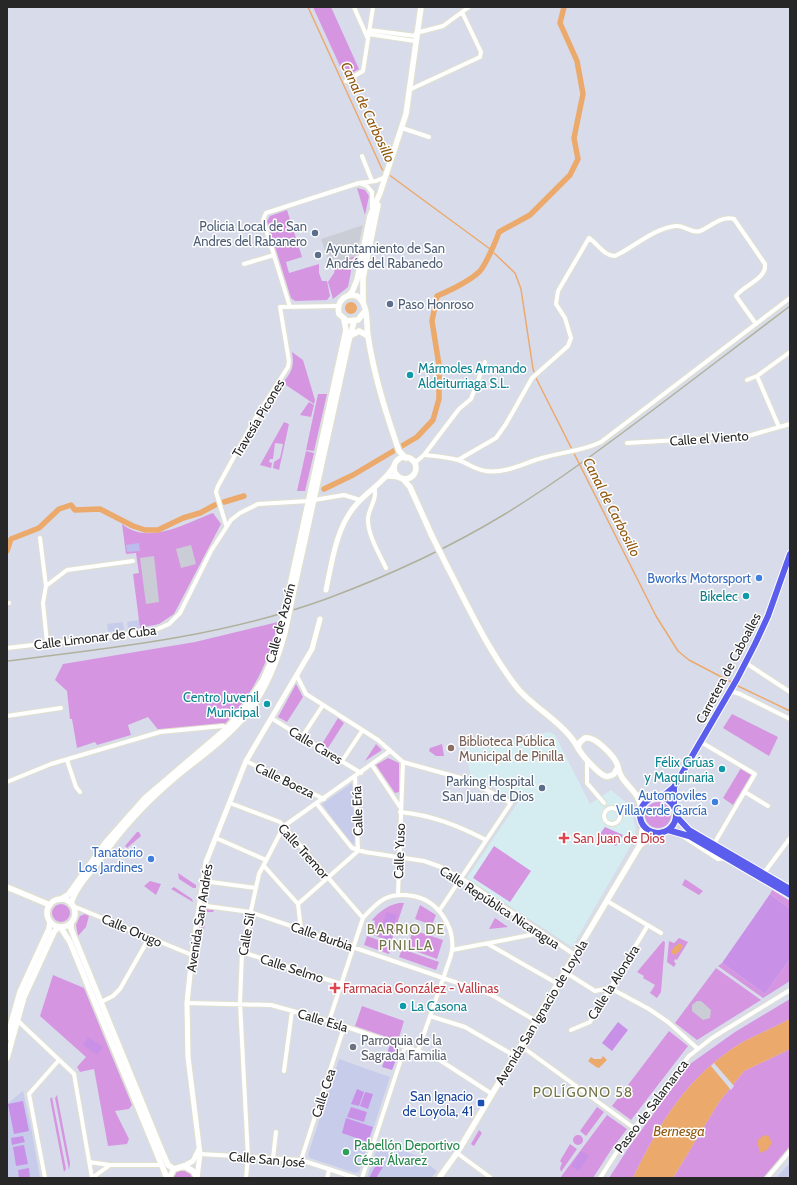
<svg xmlns="http://www.w3.org/2000/svg" width="797" height="1185" font-family="Cabin,sans-serif">
<style>
.education{fill:#c8cceb}
.medical{fill:#d5ecf1}
.green{fill:#d695e0}
.sand{fill:#bebbef}
.pitch{fill:#c891e7}
.plaza{fill:#cbcdd6}
.water{fill:#eba96c}
.pier{fill:#d8dcea}
.lines{fill:none;stroke-linecap:round;stroke-linejoin:round}
.stream{stroke:#eba96c;stroke-width:1.5}
.canal{stroke:#eba96c;stroke-width:5.5}
.minor-casing{stroke:#e0e0ce;stroke-width:6}
.tertiary-casing{stroke:#e0e0ce;stroke-width:7}
.secondary-casing{stroke:#e0e0ce;stroke-width:8}
.primary-casing{stroke:#fff;stroke-width:8}
.minor{stroke:#fff;stroke-width:4}
.tertiary{stroke:#fff;stroke-width:5}
.secondary{stroke:#fff;stroke-width:5.5}
.primary{stroke:#5b5dec;stroke-width:6}
.rail{stroke:#b0b19c;stroke-width:1.5}
.secondary-bridge-casing{stroke:#e0e0ce;stroke-width:8;stroke-linecap:butt}
.secondary-bridge{stroke:#fff;stroke-width:5.5}
.service-dot{fill:#5c6f8a;stroke:#fff;stroke-width:1.5}
.culture-dot{fill:#0f9aa8;stroke:#fff;stroke-width:1.5}
.shop-dot{fill:#3f7fe0;stroke:#fff;stroke-width:1.5}
.education-dot{fill:#8d6e63;stroke:#fff;stroke-width:1.5}
.health-dot{fill:#e0444e;stroke:#fff;stroke-width:1.5}
.worship-dot{fill:#6b7280;stroke:#fff;stroke-width:1.5}
.transit-dot{fill:#1a4fb4;stroke:#fff;stroke-width:1.5}
.leisure-dot{fill:#2e9e5b;stroke:#fff;stroke-width:1.5}
.labels{text-anchor:middle;dominant-baseline:central;stroke-width:3;stroke-linejoin:round;paint-order:stroke}
.service-label{font-size:13px;fill:#4e5e75;stroke:#fff;text-anchor:end}
.culture-label{font-size:13px;fill:#0d838f;stroke:#fff;text-anchor:end}
.street-label{font-size:13px;fill:#272727;stroke:#fff}
.shop-label{font-size:13px;fill:#366cbe;stroke:#fff;text-anchor:end}
.education-label{font-size:13px;fill:#785e54;stroke:#fff;text-anchor:start}
.health-label{font-size:13px;fill:#be3a42;stroke:#fff;text-anchor:start}
.worship-label{font-size:13px;fill:#5b616d;stroke:#fff;text-anchor:start}
.transit-label{font-size:13px;fill:#164399;stroke:#fff;text-anchor:end}
.leisure-label{font-size:13px;fill:#27864d;stroke:#fff;text-anchor:start}
.water-label{font-size:14px;font-style:italic;fill:#925910;stroke:#fff}
.neighbourhood-label{font-size:14px;letter-spacing:1px;fill:#747649;stroke:#fff}
</style>
<rect width="100%" height="100%" fill="#d8dcea"/>
<!-- education -->
<path class="education" d="M139,620l1,8 -32,4 -1,-8 16,-2 1,8 4,-1 -1,-7z
M352,783l2,2 2,58 -5,1 -29,-40z
M339,1059l51,18 -31,95 -4,1 -45,-15 -2,-3z
M23,1091l9,41 8,46h-33v-74z
M379,1142l39,14 19,15 -6,7h-64z
M790,1163v15h-13v-1z"/>
<!-- medical -->
<path class="medical" d="M550,732l5,3 35,69 21,-14 23,19 -1,9 3,10 -2,12 -62,107 -105,-69 51,-76 -26,-16 -21,-10 -6,-28 30,-1 13,-7z"/>
<!-- green -->
<path class="green" d="M313,7h18l28,62 -14,8z
M357,188l8,2 4,6 -4,19z
M287,210l15,47 -16,5 3,11 30,-9v9l3,8h5l3,15 -3,4 -32,1 -4,-3 -24,-77 3,-5z
M354,256l-6,31 -15,12 -5,-17 6,-9 2,-10z
M292,352l11,8 12,40 -1,4 -28,-19 -1,-5c8,-10 9,-16 7,-28z
M318,394h9l-13,57 -8,-1z
M309,402l5,3 -3,12 -11,-2z
M284,422l5,2 -10,46 -6,-2 1,-6 6,-4 3,-14 -8,-1 -2,16h-3l-1,3 3,1 -1,5 -11,-3z
M306,451l8,2 -9,38h-8z
M213,513l8,11 -47,90 -15,10 -19,4 -7,-54 6,-1 -3,-20 -10,1 -4,-30c26,22 64,-1 91,-11z
M278,622c-10,43 -25,72 -55,104l-63,6 -12,-15 -20,8 3,10 -34,10 -2,-3 -18,6 -5,-29h-2l-3,-28 -12,-11 8,-16 132,-22z
M296,684l7,13 -16,25 -9,-5z
M732,714l46,23 -9,19 -46,-28z
M338,718l6,5 -16,25 -6,-4z
M376,744l6,6 -17,11z
M442,744l2,12h-8l-7,-5 1,-3z
M388,758l11,5v29l-4,1 -19,-28z
M741,768l11,6 -19,31 -10,-7z
M645 815a13 13 0 1 1 26 0a13 13 0 1 1-26 0Z
M605,827l18,8 -7,11 -17,-11z
M137,832h2l2,4 -14,12 -2,-2z
M494,846l37,25 -21,31 -37,-24z
M178,873l18,12v3h-3l-14,-9z
M685,879l18,12 -4,4 -17,-10z
M150,881l11,3 -5,11 -12,-9z
M174,887l18,12 1,3 -22,-13z
M772,890l18,11v8l-20,-15z
M399,903h5l-13,39 -20,-8 4,-13 -3,-1c8,-9 16,-15 27,-17z
M52 913a9 9 0 1 1 18 0a9 9 0 1 1-18 0Z
M420,905l16,10 -4,10 -17,-6z
M204,909l10,1 -1,2h-7l-2,18 -3,-1z
M85,914l4,2 -3,11 -8,9 -2,-11 4,-9z
M495,918l13,9 -19,2z
M413,930l30,10 -6,19 -30,-11z
M367,936l25,9 -3,9 -25,-9z
M679,938l9,4 -11,18 -2,-1 -1,3 2,1 -2,4 -7,-5 2,-21 5,2z
M663,941l2,1 -4,50 -4,6 -7,-5 5,-8 -12,-7 1,-2 -7,-4z
M402,949l37,13 -3,8 -37,-13z
M790,959v22l-27,17 -45,-32 4,-3 43,31z
M716,968l45,32 -64,40 -22,-17z
M53,975l31,13 48,117 -3,4 -14,2 14,28 -2,5 -19,2 -14,-77 -14,3 -3,-5 9,-10 -46,-41z
M790,999v20c-15,8 -32,15 -47,23 -55,33 -83,80 -110,136h-24l20,-31 61,-83 45,-32z
M362,1006l42,15 -6,20 -43,-15z
M669,1031l19,15 -57,74 -19,-14z
M790,1049v97l-27,32h-90l46,-76 25,-31z
M57,1095l13,68 -1,7 -14,-72z
M52,1097l14,72 -2,3 -14,-73z
M597,1107l7,5 -18,24 -6,-5z
M607,1115l20,14 -16,21 -18,28h-33z
M479,1130l3,3 -8,13 -3,-2z
M573 1140a5 5 0 1 1 10 0a5 5 0 1 1-10 0Z
M570,1144l7,5 -16,23 -1,-4 2,-5 -2,-2z
M181,1169l8,2 4,7h-21l4,-6z"/>
<!-- sand -->
<path class="sand" d="M139,543l1,8 -13,1 -1,-7z"/>
<!-- pitch -->
<path class="pitch" d="M770,894l20,15v50l-25,35 -43,-31z
M387,912l10,3 -6,17 -10,-3z
M383.5 937a4.5 4.5 0 1 1 9 0a4.5 4.5 0 1 1-9 0Z
M618,1022l10,8 -16,21 -10,-8z
M88,1037l15,10 -6,8 -14,-10z
M390,1045l10,4 -8,21 -10,-3z
M357,1089l7,3 -5,14 -8,-2z
M365,1092l8,2 -5,15 -8,-3z
M23,1101l6,30 -15,3 -6,-30z
M351,1107l16,5 -3,10 -17,-5z
M346,1118l27,9 -5,15 -26,-9z
M23,1136l2,6 -13,3 -1,-7z
M24,1145l4,19 -12,2 -3,-19z
M581,1151l8,5 -10,15 -8,-5z
M377,1163l6,4 -7,11h-7z
M29,1168l1,10h-11l-1,-8z"/>
<!-- plaza -->
<path class="plaza" d="M363,225l-7,31 -29,9 -2,-4 3,-1 -7,-21z
M191,545l5,19 -15,4 -5,-19z
M154,556l5,46 -13,2 -6,-46z
M697,1001h4l10,9 -1,8 -7,2 -11,-9v-6z"/>
<!-- water -->
<path class="water" d="M345 308a6 6 0 1 1 12 0a6 6 0 1 1-12 0Z
M680,943l3,3 -4,6 -5,3 -3,-3 3,-5z
M790,1019v30l-46,22 -25,31 -46,76h-40c27,-56 55,-103 110,-136 15,-8 32,-15 47,-23z
M603,1056l4,4 -8,8 -3,-1 -8,-6 3,-4 3,2h7z
M768,1135l4,8 -5,7 -7,3 -2,-8v-5l5,-4z"/>
<!-- pier -->
<path class="pier" d="M714,1063l20,23 -3,4 -20,-24z"/>
<g class="lines">
<!-- stream -->
<path class="stream" d="M308,7l74,162 3,3
M388,174l102,75
M494,253l21,20 6,16 12,80 4,11 119,236 22,35 11,9 44,23
M736,685l54,26"/>
<!-- canal -->
<path class="canal" d="M324,489l29,-14 64,-38 16,-17 6,-21v-34l-7,-44 5,-25c14,-6 32,-14 43,-25 6,-7 16,-30 19,-39l31,-17 40,-40 8,-16 -4,-21 9,-44 -6,-33 -17,-38 4,-16
M224,502l20,-6
M7,551l4,-12 28,-11 20,-19 12,-4 4,5 25,-1 33,17 12,4h13l25,-12 17,-5 15,-8"/>
<defs>
<path id="minor" d="M354,7l14,32
M369,30l47,6
M416,33l27,-7 26,-19
M368,34l47,7
M346,81l17,-10 10,-64
M409,90l71,-33 1,-5 -19,-40
M402,128l27,9
M362,156l10,25
M359,183l8,3 5,6v15
M244,264l30,-9
M290,307l-27,-87 3,-7 93,-30 17,-2 9,-4
M757,376l22,51
M747,380l10,-4 33,-24
M627,443l121,-7 42,-12
M424,455c11,1 23,2 34,5 10,3 17,10 28,11 19,3 38,-8 56,-13 20,-6 41,-7 59,-16l189,-144
M411,460l6,1
M458,460l38,-22 10,-14 26,-46 36,-32 3,-8 -6,-20 -9,-14 2,-13 31,-53c9,6 15,18 26,18 19,-9 39,-28 61,-30 9,-1 15,8 24,5 10,-4 22,-16 34,-12l31,45c2,15 -21,21 -29,32l20,28
M415,466l2,-5 7,-6 35,-46 12,-10 14,-37
M374,487c4,12 -5,20 -6,31 -1,16 11,35 18,50
M314,500l30,-5 16,5
M226,525l-10,-33 2,-6 38,-69 32,-50 1,-6 -9,-54 58,-1
M40,538l6,48 -3,17 4,40
M46,586l21,-16 66,-9
M7,603h2
M7,648l146,-17 16,-7 11,-11 31,-62 20,-31 9,-7 18,-9 51,-3
M746,663l44,29
M297,676l9,18 72,46 25,22 65,18 43,23 -72,108
M730,691l10,3 50,25
M7,716l54,-8
M271,718l90,55
M302,737l21,-32
M701,742l54,32 -41,70
M67,760l9,27 4,5
M246,761l78,38
M342,761l20,-30
M587,761v22l17,20
M372,765l28,42
M355,776l3,75
M7,782l44,-18 109,-32 63,-6 4,2
M745,792l23,14
M230,803l50,19 83,96
M317,804l35,44 13,4 59,9 17,6 26,15 108,73
M604 816a8 8 0 1 1 16 0a8 8 0 1 1-16 0Z
M400,812c32,3 59,14 86,28
M681,835l37,24 8,-1
M216,838l50,22
M264,866l34,38
M764,873l26,-35
M203,881l53,7
M398,894l5,-132
M607,901l54,32
M199,905l51,7 240,82 46,27
M73,906l119,49
M301,929l-3,-25 60,-53
M488,944l70,40
M452,950l89,-17
M242,952l99,32
M565,972l30,19 15,-3 39,21 19,13 30,27
M101,1002l12,-6 7,-7 29,-51
M187,1003l84,2 58,16 106,36 57,37
M430,1016l35,11 50,29
M17,1020l57,54 18,104
M329,1021l34,-103c16,-18 25,-26 50,-22 24,4 42,30 39,54 -1,8 -5,16 -7,23 -9,26 -18,52 -27,78
M571,1030l19,-8 58,-97
M521,1046l113,82
M284,1071l8,-60
M457,1153l34,25
M200,1154l101,6 55,18
M273,1158l3,-26
M301,1160l43,-133
M89,1162l21,3
M45,1178l-16,-84 30,-34
M92,1178l18,-13h52
M246,1178l2,-21 -8,-154 2,-51 17,-78 25,-48 106,-75
M327,1178l2,-8
M362,1178l43,-131
M600,1178l20,-31 69,-91 23,-18 78,-48
M767,1178l23,-27"/>
<path id="tertiary" d="M387,476l11,1
M326,590c6,-28 10,-62 29,-84 11,-14 30,-24 39,-40
M184,1166l9,-5 6,-12
M197,1178l3,-24 -12,-97 -1,-54 5,-48 14,-93 40,-101 66,-112 8,-30"/>
<path id="secondary" d="M349,295l3,-3 5,-12 13,-64 10,-23 26,-79 15,-107
M363,301v-23l15,-73
M365,311l-7,9 -11,1 -8,-7c-3,-12 6,-21 18,-18 12,8 9,27 11,40 6,40 18,77 31,115l7,7
M350,336l9,-5 9,5
M394 468a11 11 0 1 1 22 0a11 11 0 1 1-22 0Z
M403,479l7,8 22,49
M447,566c22,42 42,87 72,124 18,20 49,36 60,60
M293,594l56,-254 5,-18
M288,595l58,-265 -2,-10
M585,738c10,-2 31,19 33,29l-4,7c-3,2 -6,3 -9,2 -7,-3 -25,-22 -27,-29l2,-5z
M618,767c3,18 22,23 23,42
M637,795l16,2
M640,845l3,-19
M7,887l43,18
M61,899l7,-4 38,-53 39,-44 82,-70 16,-18 20,-30 13,-30 4,-17
M47 913a14 14 0 1 1 28 0a14 14 0 1 1-28 0Z
M71,904c4,-16 18,-30 28,-43 22,-32 48,-60 78,-85 23,-19 48,-36 68,-60 20,-24 32,-54 40,-84
M71,923v6l90,220 7,16 6,4
M61,928l9,14 97,236
M7,1038l13,-46 29,-63 1,-7
M7,1058l17,-61 30,-65 4,-5
M169,1178l5,-9 10,-3 9,5 4,7
M439,1178l18,-25 183,-308 16,-12"/>
<path id="primary" d="M674,787v20
M640 815a18 18 0 1 1 36 0a18 18 0 1 1-36 0Z
M662,797l12,-10 63,-108 18,-35 13,-28 22,-62
M676,816l13,14 101,59
M668,830l21,6 101,59"/>
</defs>
<!-- minor casing -->
<use href="#minor" class="minor-casing"/>
<!-- tertiary casing -->
<use href="#tertiary" class="tertiary-casing"/>
<!-- secondary casing -->
<use href="#secondary" class="secondary-casing"/>
<!-- primary casing -->
<use href="#primary" class="primary-casing"/>
<!-- minor -->
<use href="#minor" class="minor"/>
<!-- tertiary -->
<use href="#tertiary" class="tertiary"/>
<!-- secondary -->
<use href="#secondary" class="secondary"/>
<!-- primary -->
<use href="#primary" class="primary"/>
<!-- rail -->
<path class="rail" d="M7,661c108,-13 217,-25 319,-62 62,-23 123,-51 179,-85 52,-32 100,-68 148,-104 46,-35 91,-69 137,-104"/>
<defs>
<path id="secondary-bridge" d="M432,536l15,30
M285,632l8,-38
M280,633l8,-38"/>
</defs>
<!-- secondary-bridge casing -->
<use href="#secondary-bridge" class="secondary-bridge-casing"/>
<!-- secondary-bridge -->
<use href="#secondary-bridge" class="secondary-bridge"/>
</g>
<!-- markers -->
<g class="service-dot">
<circle cx="315" cy="233" r="4"/>
<circle cx="318" cy="255" r="4"/>
<circle cx="390" cy="304" r="4"/>
<circle cx="542" cy="788" r="4"/>
</g>
<g class="culture-dot">
<circle cx="410" cy="375" r="4"/>
<circle cx="746" cy="596" r="4"/>
<circle cx="267" cy="704" r="4"/>
<circle cx="722" cy="769" r="4"/>
<circle cx="403" cy="1006" r="4"/>
</g>
<g class="shop-dot">
<circle cx="759" cy="578" r="4"/>
<circle cx="715" cy="802" r="4"/>
<circle cx="151" cy="859" r="4"/>
</g>
<circle class="education-dot" cx="451" cy="748" r="4"/>
<g class="health-dot">
<path d="M562 832h4v4h4v4h-4v4h-4v-4h-4v-4h4z"/>
<path d="M333 982h4v4h4v4h-4v4h-4v-4h-4v-4h4z"/>
</g>
<circle class="worship-dot" cx="353" cy="1047" r="4"/>
<rect class="transit-dot" x="477" y="1099" width="8" height="8" rx="2"/>
<circle class="leisure-dot" cx="346" cy="1152" r="4"/>
<g class="labels">
<!-- service labels -->
<g class="service-label">
<text x="307" y="226">Policia Local de San<tspan x="307" dy="15">Andres del Rabanero</tspan></text>
<text x="326" y="248" text-anchor="start">Ayuntamiento de San<tspan x="326" dy="15">Andrés del Rabanedo</tspan></text>
<text x="398" y="304" text-anchor="start">Paso Honroso</text>
<text x="534" y="781">Parking Hospital<tspan x="534" dy="15">San Juan de Dios</tspan></text>
</g>
<!-- culture labels -->
<g class="culture-label">
<text x="418" y="368" text-anchor="start">Mármoles Armando<tspan x="418" dy="15">Aldeiturriaga S.L.</tspan></text>
<text x="738" y="596">Bikelec</text>
<text x="259" y="697">Centro Juvenil<tspan x="259" dy="15">Municipal</tspan></text>
<text x="714" y="762">Félix Grúas<tspan x="714" dy="15">y Maquinaria</tspan></text>
<text x="411" y="1006" text-anchor="start">La Casona</text>
</g>
<!-- street labels -->
<g class="street-label">
<text transform="translate(258 418) rotate(-59)">Travesía Picones</text>
<text transform="translate(709 438) rotate(-4)">Calle el Viento</text>
<text transform="translate(280 623) rotate(-75)">Calle de Azorín</text>
<text transform="translate(95 637) rotate(-7)">Calle Limonar de Cuba</text>
<text transform="translate(728 668) rotate(-62)">Carretera de Caboalles</text>
<text transform="translate(316 745) rotate(31)">Calle Cares</text>
<text transform="translate(285 780) rotate(26)">Calle Boeza</text>
<text transform="translate(357 811) rotate(-92)">Calle Ería</text>
<text transform="translate(304 851) rotate(48)">Calle Tremor</text>
<text transform="translate(399 851) rotate(-88)">Calle Yuso</text>
<text transform="translate(500 907) rotate(33)">Calle República Nicaragua</text>
<text transform="translate(199 918) rotate(-81)">Avenida San Andrés</text>
<text transform="translate(132 930) rotate(23)">Calle Orugo</text>
<text transform="translate(246 934) rotate(-80)">Calle Sil</text>
<text transform="translate(322 936) rotate(19)">Calle Burbia</text>
<text transform="translate(292 968) rotate(18)">Calle Selmo</text>
<text transform="translate(613 982) rotate(-58)">Calle la Alondra</text>
<text transform="translate(541 1012) rotate(-59)">Avenida San Ignacio de Loyola</text>
<text transform="translate(323 1020) rotate(17)">Calle Esla</text>
<text transform="translate(323 1093) rotate(-72)">Calle Cea</text>
<text transform="translate(651 1106) rotate(-53)">Paseo de Salamanca</text>
<text transform="translate(267 1159) rotate(5)">Calle San José</text>
</g>
<!-- shop labels -->
<g class="shop-label">
<text x="751" y="578">Bworks Motorsport</text>
<text x="707" y="795">Automoviles<tspan x="707" dy="15">Villaverde García</tspan></text>
<text x="143" y="852">Tanatorio<tspan x="143" dy="15">Los Jardines</tspan></text>
</g>
<!-- education labels -->
<g class="education-label">
<text x="459" y="741">Biblioteca Pública<tspan x="459" dy="15">Municipal de Pinilla</tspan></text>
</g>
<!-- health labels -->
<g class="health-label">
<text x="573" y="838">San Juan de Dios</text>
<text x="343" y="988">Farmacia González - Vallinas</text>
</g>
<!-- worship labels -->
<g class="worship-label">
<text x="361" y="1040">Parroquia de la<tspan x="361" dy="15">Sagrada Familia</tspan></text>
</g>
<!-- transit labels -->
<g class="transit-label">
<text x="473" y="1096">San Ignacio<tspan x="473" dy="15">de Loyola, 41</tspan></text>
</g>
<!-- leisure labels -->
<g class="leisure-label">
<text x="354" y="1145">Pabellón Deportivo<tspan x="354" dy="15">César Álvarez</tspan></text>
</g>
<!-- water labels -->
<g class="water-label">
<text transform="translate(368 112) rotate(65)">Canal de Carbosillo</text>
<text transform="translate(612 507) rotate(63)">Canal de Carbosillo</text>
<text x="679" y="1131">Bernesga</text>
</g>
<!-- neighbourhood labels -->
<g class="neighbourhood-label">
<text x="406" y="929">BARRIO DE<tspan x="406" dy="16">PINILLA</tspan></text>
<text x="583" y="1092">POLÍGONO 58</text>
</g>
</g>
<!-- border -->
<rect width="797" height="1185" fill="none" stroke="#272727" stroke-width="16"/>
</svg>
